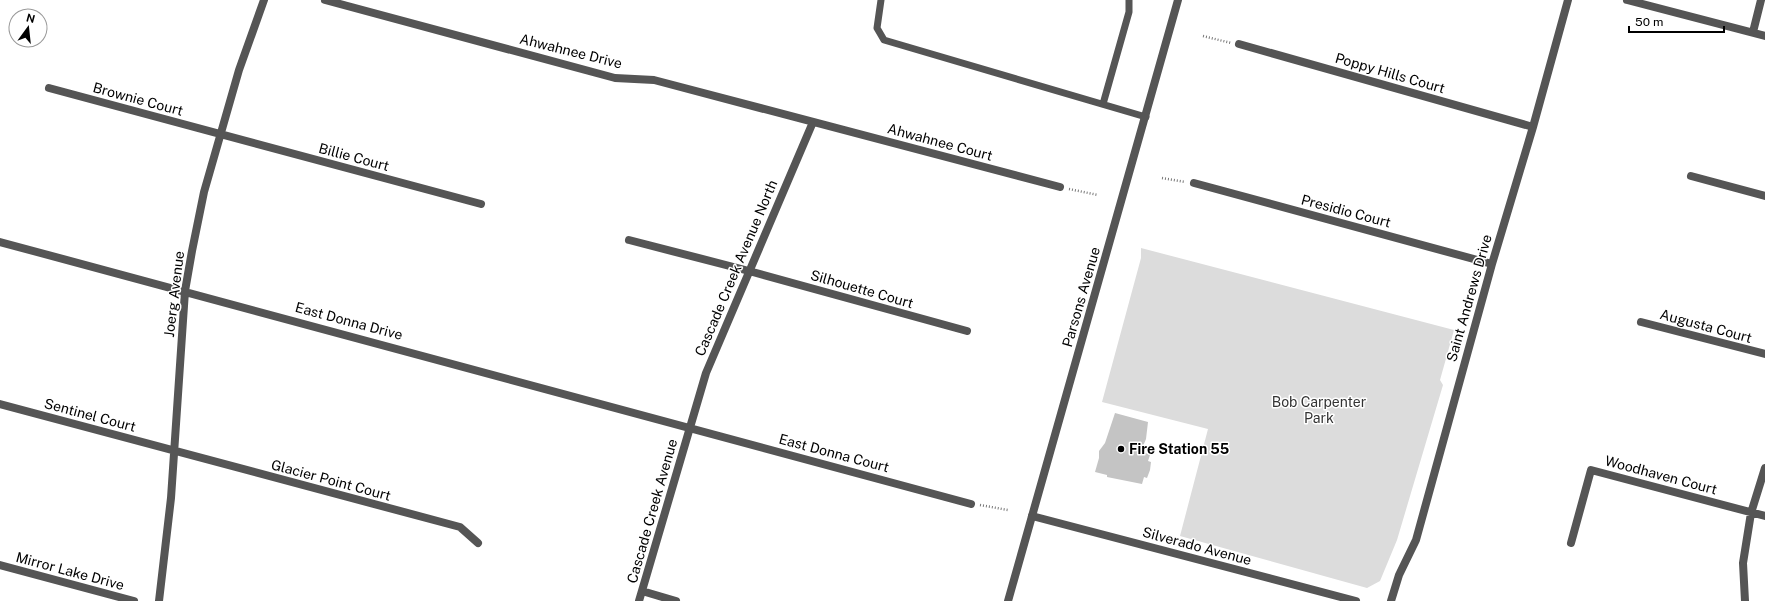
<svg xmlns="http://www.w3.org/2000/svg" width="1765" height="601" font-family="'Public Sans',sans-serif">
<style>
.green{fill:#dcdcdc}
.building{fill:#c4c4c4}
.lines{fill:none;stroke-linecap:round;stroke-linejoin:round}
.path{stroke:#777;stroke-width:2.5;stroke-dasharray:1 2;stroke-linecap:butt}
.service{stroke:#555;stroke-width:7}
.minor{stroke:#555;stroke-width:8}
.tertiary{stroke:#555;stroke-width:8}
.poi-dot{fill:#000;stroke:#fff;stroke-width:1.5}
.labels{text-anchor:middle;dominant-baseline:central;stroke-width:3;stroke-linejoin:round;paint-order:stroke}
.street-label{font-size:14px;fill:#000;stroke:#fff}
.park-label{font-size:14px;fill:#333;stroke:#fff}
.poi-label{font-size:14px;font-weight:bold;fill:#000;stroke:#fff;text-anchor:start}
</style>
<rect width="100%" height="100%" fill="#fff"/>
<!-- green -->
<path class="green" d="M1141,248l313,82 -14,50 3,5 -46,155 -17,41 -13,7 -187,-52 28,-107 -106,-27 39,-144z"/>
<!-- building -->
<path class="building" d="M1115,413l33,9 -2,17 -5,12 9,4 -2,6 3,1 -1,8 -3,8 -3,-1 -2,7 -35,-7v-2l-12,-3 4,-14v-7l6,-8z"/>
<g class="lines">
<!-- path -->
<path class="path" d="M1203,36l28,7
M1162,178l23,4
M1069,189l29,6
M980,505l28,5"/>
<!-- service -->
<path class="service" d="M881,0l-4,28 7,12 262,77
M1103,104l26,-92v-12"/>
<!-- minor -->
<path class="minor" d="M325,0l290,78 39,2 406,107
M1627,0l138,36
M1753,32l8,-32
M1239,44l294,83
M49,88l432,116
M1691,176l74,20
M1194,183l298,81
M629,240l120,31 218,60
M0,242l971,262
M1641,322l124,32
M0,404l460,123 18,16
M1032,516l324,85
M1571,543l20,-73 174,46
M0,565l134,36
M642,591l34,10
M159,601l12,-103 14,-207 7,-40 12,-59 35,-122 25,-70
M639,601l67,-228 107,-251
M1391,601l8,-26 17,-35 76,-276 41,-137 35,-127
M1745,601l-2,-38 8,-50 14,-45"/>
<!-- tertiary -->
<path class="tertiary" d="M1008,601l170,-601"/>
</g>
<!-- markers -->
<circle class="poi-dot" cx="1121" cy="449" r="4"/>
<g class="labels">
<!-- street labels -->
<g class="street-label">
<text transform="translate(571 51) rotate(14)">Ahwahnee Drive</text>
<text transform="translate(1390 73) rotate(16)">Poppy Hills Court</text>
<text transform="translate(138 99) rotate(15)">Brownie Court</text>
<text transform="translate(940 142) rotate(15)">Ahwahnee Court</text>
<text transform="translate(354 157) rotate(15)">Billie Court</text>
<text transform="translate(1346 211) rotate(15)">Presidio Court</text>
<text transform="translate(736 268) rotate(-67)">Cascade Creek Avenue North</text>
<text transform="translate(862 289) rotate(16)">Silhouette Court</text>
<text transform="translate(174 294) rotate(-83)">Joerg Avenue</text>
<text transform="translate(1081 297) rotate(-74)">Parsons Avenue</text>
<text transform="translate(1469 298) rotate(-74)">Saint Andrews Drive</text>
<text transform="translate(349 321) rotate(15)">East Donna Drive</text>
<text transform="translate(1706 326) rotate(15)">Augusta Court</text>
<text transform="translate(90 415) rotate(15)">Sentinel Court</text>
<text transform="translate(834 453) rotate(15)">East Donna Court</text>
<text transform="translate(1661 475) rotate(15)">Woodhaven Court</text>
<text transform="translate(331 480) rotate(15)">Glacier Point Court</text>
<text transform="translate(652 511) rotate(-74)">Cascade Creek Avenue</text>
<text transform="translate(1197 546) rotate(15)">Silverado Avenue</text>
<text transform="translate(70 571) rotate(15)">Mirror Lake Drive</text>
</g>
<!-- park labels -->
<g class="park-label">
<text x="1319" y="402">Bob Carpenter<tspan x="1319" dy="16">Park</tspan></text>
</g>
<!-- poi labels -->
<g class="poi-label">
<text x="1129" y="449">Fire Station 55</text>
</g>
</g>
<!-- north arrow -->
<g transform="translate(28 28) rotate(15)"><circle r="19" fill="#ffffff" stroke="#999999"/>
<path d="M0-3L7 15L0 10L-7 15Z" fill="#000000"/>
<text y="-6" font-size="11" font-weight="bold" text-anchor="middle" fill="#000000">N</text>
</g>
<!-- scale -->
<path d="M1629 26v6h95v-6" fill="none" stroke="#000000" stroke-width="2"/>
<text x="1635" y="26" font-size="12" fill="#000000" stroke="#ffffff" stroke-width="3" paint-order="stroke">50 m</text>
</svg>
